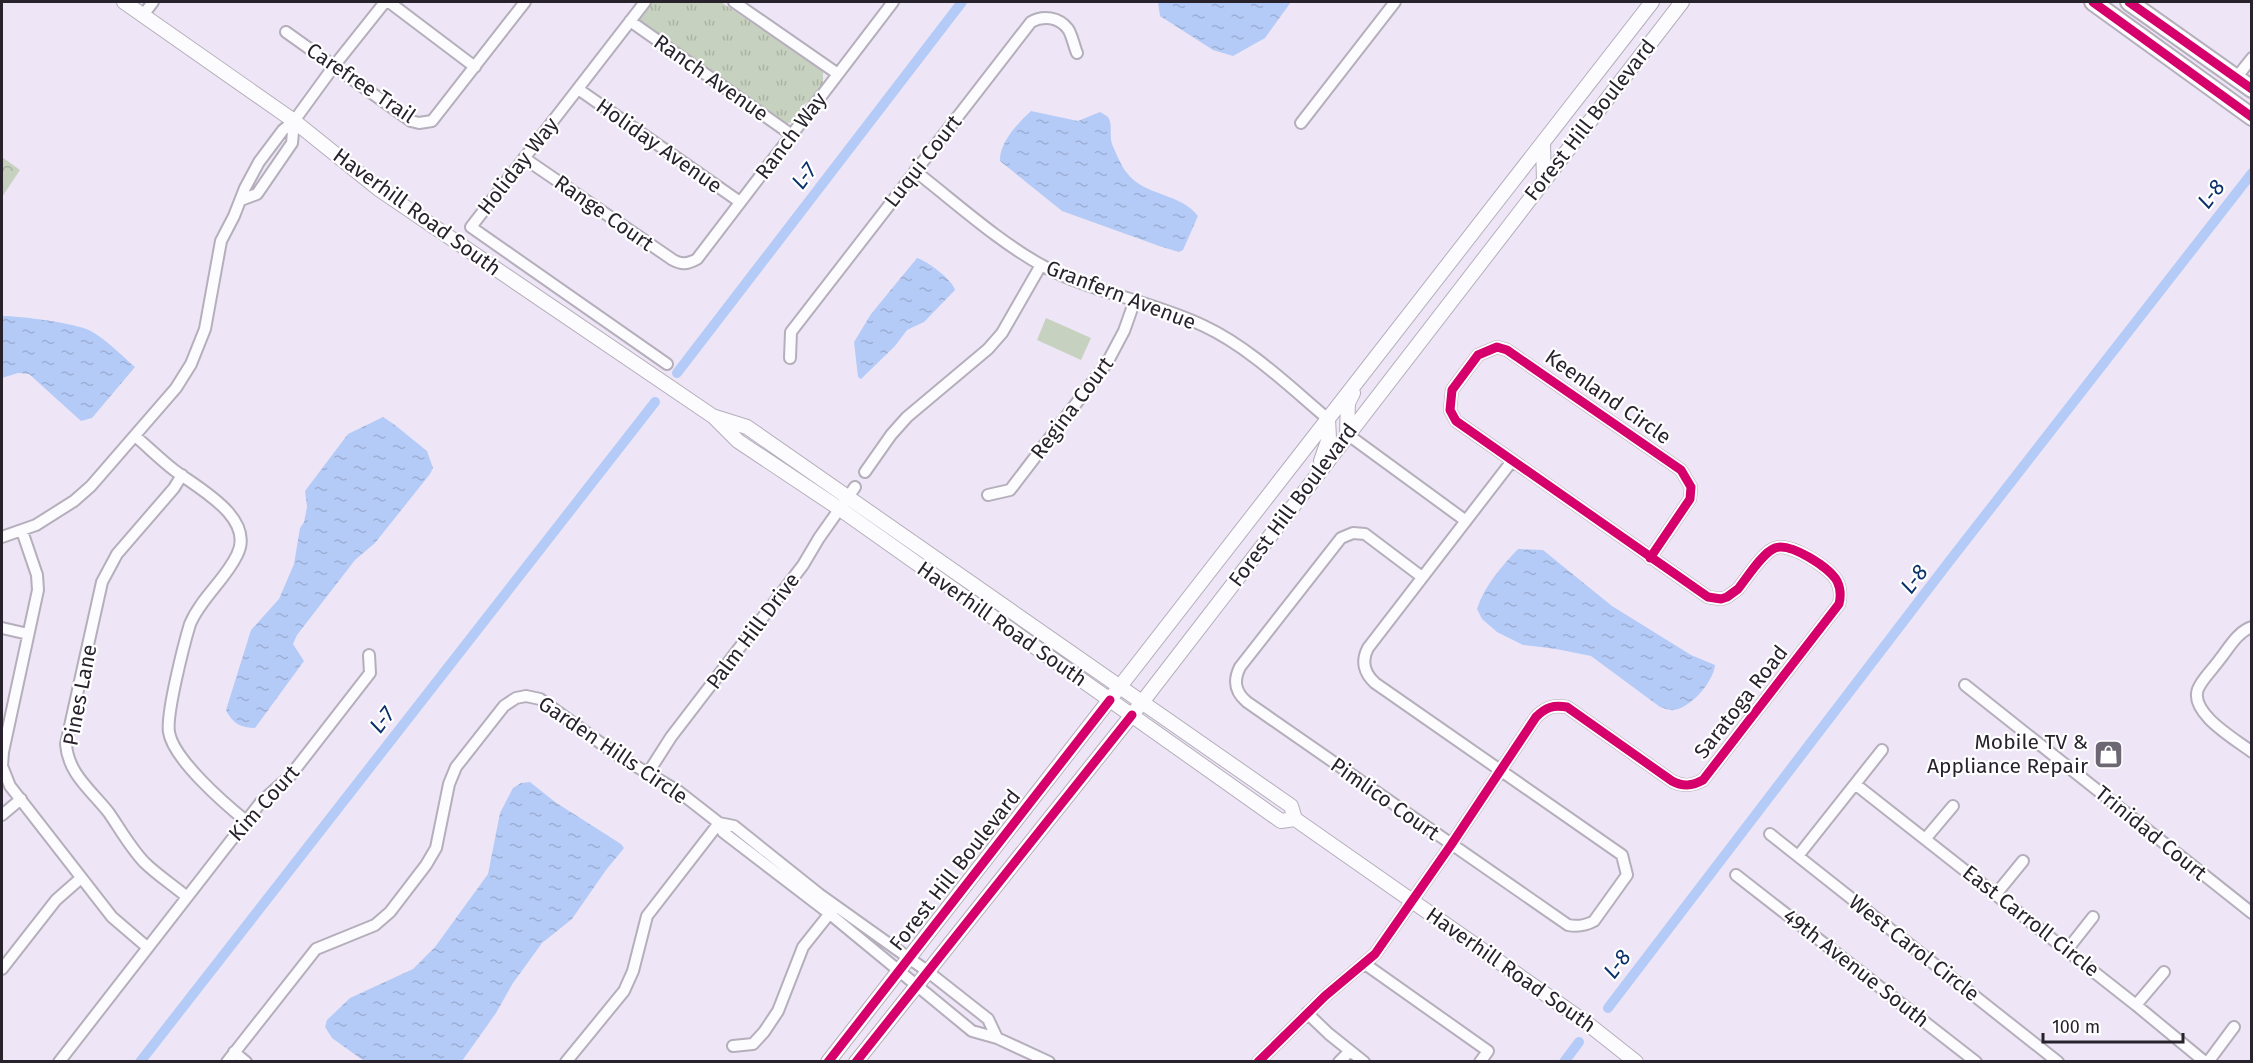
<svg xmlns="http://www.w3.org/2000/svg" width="2253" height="1063" font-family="'Fira Sans',sans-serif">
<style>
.grass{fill:url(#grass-tufts)}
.park{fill:url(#park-crowns)}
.pitch{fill:#c7d1bf}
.water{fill:url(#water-ripples)}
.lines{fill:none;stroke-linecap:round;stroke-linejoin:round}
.canal{stroke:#b5cbf7;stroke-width:10}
.street-casing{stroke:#b5aebb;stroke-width:14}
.secondary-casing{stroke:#b5aebb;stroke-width:16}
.primary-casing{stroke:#b5aebb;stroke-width:20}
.street{stroke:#fcfbfe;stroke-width:10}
.secondary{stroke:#fcfbfe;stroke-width:14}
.primary{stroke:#fcfbfe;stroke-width:16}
.cycleway-casing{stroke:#fff;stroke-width:13}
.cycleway{stroke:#d6006c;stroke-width:9}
.labels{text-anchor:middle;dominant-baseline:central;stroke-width:4.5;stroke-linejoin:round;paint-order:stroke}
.street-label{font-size:21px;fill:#28222d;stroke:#fff}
.poi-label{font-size:21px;fill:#28222d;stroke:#fff;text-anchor:end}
.water-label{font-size:22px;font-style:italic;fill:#0a316c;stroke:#fff}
</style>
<defs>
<pattern id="grass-tufts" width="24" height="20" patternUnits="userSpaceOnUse" patternTransform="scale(1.5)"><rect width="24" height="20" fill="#c7d1bf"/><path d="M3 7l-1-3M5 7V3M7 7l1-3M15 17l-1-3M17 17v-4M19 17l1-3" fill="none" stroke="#abb3a4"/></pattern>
<pattern id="park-crowns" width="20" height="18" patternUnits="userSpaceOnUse" patternTransform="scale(1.5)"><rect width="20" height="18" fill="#c7d1bf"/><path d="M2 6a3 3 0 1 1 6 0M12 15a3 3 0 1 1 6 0" fill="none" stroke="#abb3a4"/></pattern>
<pattern id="water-ripples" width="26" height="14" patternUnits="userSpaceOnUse" patternTransform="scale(1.5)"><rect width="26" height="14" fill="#b5cbf7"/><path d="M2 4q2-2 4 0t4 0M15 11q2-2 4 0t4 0" fill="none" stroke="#9caed4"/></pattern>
</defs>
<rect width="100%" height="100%" fill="#eee6f6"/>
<!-- grass -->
<path class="grass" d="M649,2h72l99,67 3,3v12l-10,14 -10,7c-5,9 -5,19 -20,18l-145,-102v-2z"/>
<!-- park -->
<path class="park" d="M2,157l18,13 -18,27z"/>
<!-- pitch -->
<path class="pitch" d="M1046,318l45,20 -10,22 -44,-20z"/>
<!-- water -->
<path class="water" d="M1158,2h133l-26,36 -32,18 -20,-6 -53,-34z
M1031,111l47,10 22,-9c2,1 7,4 8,5 5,7 1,19 4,27 3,7 10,24 15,29 17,23 54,20 71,43l-15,34 -4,2 -17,-5 -100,-36 -62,-50c-1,-18 18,-38 31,-50z
M917,258c10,3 36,22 38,32l-31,32 -17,8 -12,16 -34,33 -3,-2 -4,-35 17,-28z
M2,316c18,0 74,7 89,15 16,9 30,24 44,36l-43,51 -11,3 -52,-47 -11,-1 -16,5z
M383,417l12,8 32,26 6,17 -3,6 -55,69 -20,17 -58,75 -4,9 11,17 -49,67c-14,0 -23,-5 -29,-18l25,-80 28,-31 15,-35 6,-36 4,-6 3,-15 -2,-16 43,-57z
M1518,549l25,1 69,56 79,49 24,10c-2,17 -23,42 -41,45 -4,1 -10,-2 -14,-3l-69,-51 -35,-7 -33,-4 -26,-13 -15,-13 -5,-10c7,-23 25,-43 41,-60z
M530,782l25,20 66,42 3,4 -18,22 -34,49 -30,24 -29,40 -17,30 -34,48h-98l-32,-23 -7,-11 2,-7 23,-22 63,-29 22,-22 53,-73 12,-61 13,-25 8,-5z"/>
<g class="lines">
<!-- canal -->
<path class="canal" d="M677,373l285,-371
M1608,1008l340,-445 304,-390
M140,1062l515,-660
M1564,1062l15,-20"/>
<defs>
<path id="street" d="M389,2l86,65
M645,2l-174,225 196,137
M734,2l104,72
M143,15l10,-13
M630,21l162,114
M286,32l125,89 8,2 13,-2 93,-119
M2236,78l16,-20
M578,89l162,113
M1301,123l94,-121
M524,158l149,102c9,5 15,4 24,-1l196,-257
M915,171c40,31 84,71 128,95 50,27 109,35 161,60 45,21 86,61 124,93
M241,200l16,-6 35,-51 2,-22
M790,358l1,-26 240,-310c12,-7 28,-5 37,7 4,6 6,17 9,24
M1347,434l119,87
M135,436c13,11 25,23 39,34 24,18 82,48 63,85 -12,25 -36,43 -47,69 -6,20 -24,90 -21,108 4,27 56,72 77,89
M865,472l26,-37 16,-18 81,-68 14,-16 39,-68
M182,475l-8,13 -57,66 -15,28 -36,162c2,30 26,47 43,69 11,16 21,34 35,49 13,13 29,23 43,35
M988,495l22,-5 97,-127 17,-32 11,-31
M22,531l15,44 1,15 -35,162 -1,14 8,20 102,131 35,30
M2,537l34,-12 38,-24 17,-15 85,-98 15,-24 14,-35 16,-88 13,-25 11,-28 14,-26 24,-32 11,-9 40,-55 51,-64
M1422,577l-57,-43 -12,-1 -12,5 -101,129c-7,14 -5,25 7,35l321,223c10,2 17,1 26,-4l33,-46 -5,-20 -247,-172c-11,-10 -14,-22 -7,-35l144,-187
M2252,627c-15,5 -23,21 -32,32 -7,10 -18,20 -22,30 -9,24 37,50 54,63
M2,628l26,6
M1965,685l287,228
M648,773l23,-36 132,-172 16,-27 36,-51
M1855,784l281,221 69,57
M2,815l19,-16
M719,823l15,3 85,68 108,77 61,48 9,19
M1770,834l288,228
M1926,838l27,-32
M1798,856l84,-106
M1736,875l240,187
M1996,894l27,-33
M2067,950l26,-33
M1365,964l123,87 -8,11
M2,969l54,-69 25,-22
M2136,1005l28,-33
M1307,1013l22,21 35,28
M733,1046l20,-2 11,-12 14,-21 25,-64 31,-39
M234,1052l12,10
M59,1062l202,-260 29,-26 80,-103 -1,-18
M227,1062l89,-113 59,-24 15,-13 36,-47 10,-17 13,-64 7,-17 48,-61 12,-8 10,-2 14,3 77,56 61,36 41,32 4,9 107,82 142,117 25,7 52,24
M566,1062l58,-71 9,-20 14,-55 72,-93
M1258,1062l67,-66 50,-42 76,-109 85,-128c10,-10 17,-12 31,-10l105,74c11,6 20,5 31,-1l136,-176c2,-8 2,-15 -2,-23 -8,-14 -47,-39 -62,-33 -13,5 -28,30 -37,41l-11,8 -6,2 -13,-2 -252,-176 -6,-11 2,-20 26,-35 19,-8 10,3 174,120 10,17 -1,12 -40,59
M1339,1062l11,-11
M2208,1062l26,-35"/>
<path id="secondary" d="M124,2l170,119 86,69 334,227 24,24 102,68 441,312 14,-2
M1543,144l1,37
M715,417l32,10 544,379 4,13 293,205 48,38
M1347,434l1,-31 5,-10
M1321,461l8,-23 -1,-19
M828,1062l824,-1060
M856,1062l287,-361 539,-699"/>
<path id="primary" d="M2093,2l159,115
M2129,2l123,87"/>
</defs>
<!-- street casing -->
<use href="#street" class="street-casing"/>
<!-- secondary casing -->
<use href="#secondary" class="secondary-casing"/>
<!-- primary casing -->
<use href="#primary" class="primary-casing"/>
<!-- street -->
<use href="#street" class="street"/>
<!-- secondary -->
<use href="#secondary" class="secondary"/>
<!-- primary -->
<use href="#primary" class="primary"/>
<defs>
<path id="cycleway" d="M2093,2l159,115
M2129,2l123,87
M828,1062l282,-362
M856,1062l276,-347
M1258,1062l67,-66 50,-42 76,-109 85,-128c10,-10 17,-12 31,-10l105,74c11,6 20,5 31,-1l136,-176c2,-8 2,-15 -2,-23 -8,-14 -47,-39 -62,-33 -13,5 -28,30 -37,41l-11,8 -6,2 -13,-2 -252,-176 -6,-11 2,-20 26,-35 19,-8 10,3 174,120 10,17 -1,12 -40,59"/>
</defs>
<!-- cycleway casing -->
<use href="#cycleway" class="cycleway-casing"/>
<!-- cycleway -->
<use href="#cycleway" class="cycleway"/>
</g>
<!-- icons -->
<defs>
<symbol id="shop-square" viewBox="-11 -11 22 22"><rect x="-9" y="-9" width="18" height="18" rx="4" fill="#6d6773" stroke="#fff"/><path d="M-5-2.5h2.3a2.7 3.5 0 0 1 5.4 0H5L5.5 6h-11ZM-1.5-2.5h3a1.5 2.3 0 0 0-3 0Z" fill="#fff"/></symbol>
</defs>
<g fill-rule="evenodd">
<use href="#shop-square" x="2092" y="738" width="33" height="33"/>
</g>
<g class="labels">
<!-- street labels -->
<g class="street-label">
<text transform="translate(711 78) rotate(35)">Ranch Avenue</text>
<text transform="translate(361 83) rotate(34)">Carefree Trail</text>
<text transform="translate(1590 120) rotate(-52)">Forest Hill Boulevard</text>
<text transform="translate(791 136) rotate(-53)">Ranch Way</text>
<text transform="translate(659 146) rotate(35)">Holiday Avenue</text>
<text transform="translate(923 161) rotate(-52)">Luqui Court</text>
<text transform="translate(518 166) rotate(-52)">Holiday Way</text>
<text transform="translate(417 212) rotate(36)">Haverhill Road South</text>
<text transform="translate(604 213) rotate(35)">Range Court</text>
<text transform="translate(1121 295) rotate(21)">Granfern Avenue</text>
<text transform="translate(1608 397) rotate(35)">Keenland Circle</text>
<text transform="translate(1072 408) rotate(-53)">Regina Court</text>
<text transform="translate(1293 505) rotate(-53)">Forest Hill Boulevard</text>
<text transform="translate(1002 624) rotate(35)">Haverhill Road South</text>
<text transform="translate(753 631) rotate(-53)">Palm Hill Drive</text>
<text transform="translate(80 695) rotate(-79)">Pines Lane</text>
<text transform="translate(1741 702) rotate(-52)">Saratoga Road</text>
<text transform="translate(613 750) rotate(34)">Garden Hills Circle</text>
<text transform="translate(1385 799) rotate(35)">Pimlico Court</text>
<text transform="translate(264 803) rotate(-48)">Kim Court</text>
<text transform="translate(2151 833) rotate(39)">Trinidad Court</text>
<text transform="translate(955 870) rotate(-52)">Forest Hill Boulevard</text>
<text transform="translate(2031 921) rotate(38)">East Carroll Circle</text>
<text transform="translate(1914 948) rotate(38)">West Carol Circle</text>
<text transform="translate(1856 968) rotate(38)">49th Avenue South</text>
<text transform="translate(1511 970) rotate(35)">Haverhill Road South</text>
</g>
<!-- poi labels -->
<g class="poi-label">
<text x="2088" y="742">Mobile TV &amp;<tspan x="2088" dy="24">Appliance Repair</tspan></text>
</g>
<!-- water labels -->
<g class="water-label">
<text transform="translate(804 176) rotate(-53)">L-7</text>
<text transform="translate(2211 194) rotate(-52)">L-8</text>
<text transform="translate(1914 579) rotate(-52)">L-8</text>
<text transform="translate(382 720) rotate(-52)">L-7</text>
<text transform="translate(1617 964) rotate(-52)">L-8</text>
</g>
</g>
<!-- border -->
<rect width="2253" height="1063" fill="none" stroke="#28222d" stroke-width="6"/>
<!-- scale -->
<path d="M2043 1033v9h140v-9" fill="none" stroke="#28222d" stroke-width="3"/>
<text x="2052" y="1033" font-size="18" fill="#28222d" stroke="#ffffff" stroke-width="4.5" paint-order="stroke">100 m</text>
</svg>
